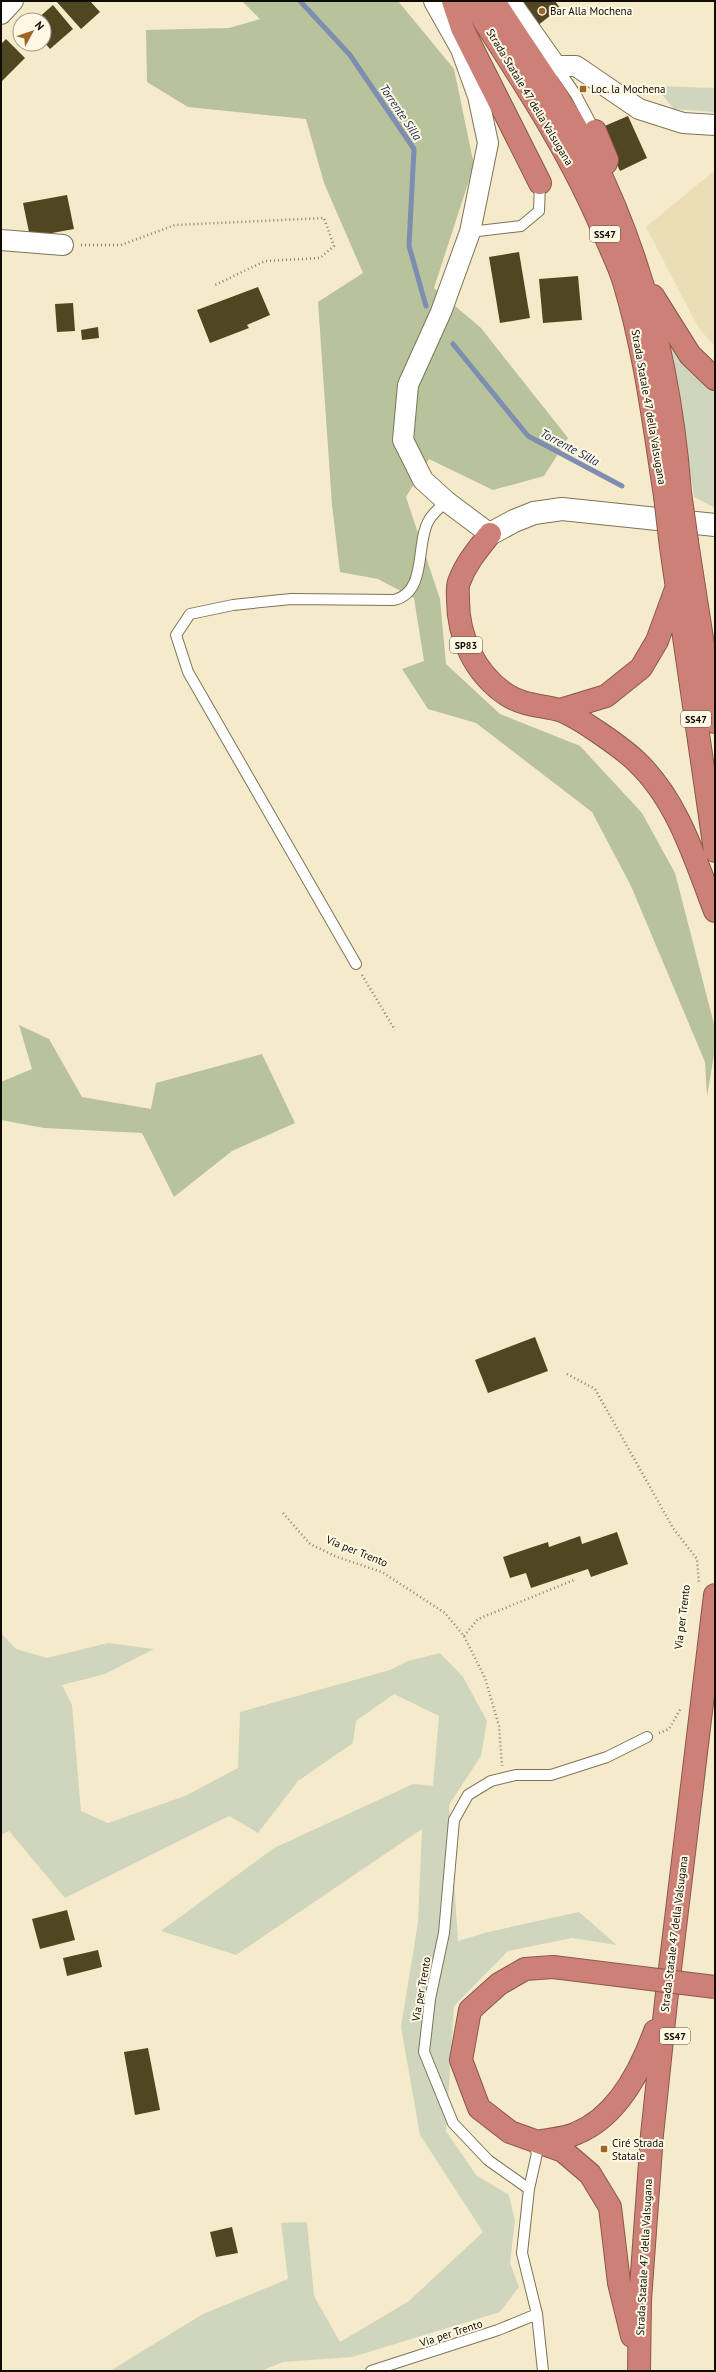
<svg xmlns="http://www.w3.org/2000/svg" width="716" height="2372" font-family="'PT Sans',sans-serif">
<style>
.built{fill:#ebdeb6}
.green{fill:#d0d6bd}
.forest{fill:#b8c29b}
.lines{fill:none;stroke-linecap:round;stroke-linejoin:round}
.stream{stroke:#7d8eb0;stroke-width:5}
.building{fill:#514622}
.lane-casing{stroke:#7d7457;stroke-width:12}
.street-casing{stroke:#7d7457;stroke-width:22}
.secondary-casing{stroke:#7d7457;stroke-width:24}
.highway-casing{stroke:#8b584e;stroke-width:24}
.path{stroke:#8a836d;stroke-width:2.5;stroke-dasharray:1 3;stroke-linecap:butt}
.lane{stroke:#fff;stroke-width:10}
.street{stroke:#fff;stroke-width:20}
.secondary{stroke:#fff;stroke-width:22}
.highway{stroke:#cd8176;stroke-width:22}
.highway-bridge-casing{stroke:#8b584e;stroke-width:24;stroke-linecap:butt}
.highway-bridge{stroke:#cd8176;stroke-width:22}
.poi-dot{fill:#9f6525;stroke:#fef8e5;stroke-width:1.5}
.labels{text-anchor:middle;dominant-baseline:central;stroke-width:4;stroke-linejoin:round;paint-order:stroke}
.shield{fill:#fef8e5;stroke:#575347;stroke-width:1}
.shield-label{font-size:10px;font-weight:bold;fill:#100c03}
.poi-label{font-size:11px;fill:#100c03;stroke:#fef8e5;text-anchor:start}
.street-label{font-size:11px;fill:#100c03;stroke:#fef8e5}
.water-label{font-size:12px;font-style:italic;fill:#162854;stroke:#fef8e5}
</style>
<rect width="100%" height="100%" fill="#f5ebca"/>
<!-- built -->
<path class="built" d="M715,170v177l-17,-20 -52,-100z"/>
<!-- green -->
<path class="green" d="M655,86l60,2v24l-41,-3z
M670,344l27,31 18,12v121l-21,-11 -12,-77 -16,-74z
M1,1633l15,16 31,9 61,-15 46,6 -49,25 -43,11 10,20 9,106 27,12 77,-27 53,-28 2,-56 150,-42 18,-9 32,-8 23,24 24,44 -6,35 -32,49 9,136 30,-9 91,-20 38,33 -45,-7 -64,13 -54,55 -8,125 30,44 33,20 6,26 -5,42 9,24 -19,25 -148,45 -69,5 -22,9h-151l93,-57 85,-35 -7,-56 26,-1 7,74 26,46 69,-41 74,-69 -63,-97 -19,-108 17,-105 4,-93 -186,126 -75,-24 113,-83 139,-64 20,2 6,-70 -45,-22 -38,27 -3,22 -55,38 -40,52 -29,-17 -164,82 -56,-67 -8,4z"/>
<!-- forest -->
<path class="forest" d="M242,1h156l56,68 20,96 -40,123 47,40 87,110 -24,38 -51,14 -64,-31 -23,38 34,102 6,65 54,50 80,32 62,67 33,60 40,155v21l-8,47 -2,-34 -74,-176 -39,-74 -116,-89 -48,-14 -26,-40 22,-8 -10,-63 -36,-19 -38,-7 -8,-67 -14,-203 45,-29 -39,-90 -18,-64 -118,-12 -41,-25 -1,-52 83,-2 31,-9z
M19,1025l30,14 33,58 69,12 5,-26 106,-29 33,69 -63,28 -58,46 -32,-64 -98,-5 -43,-8v-38l31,-13z"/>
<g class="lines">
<!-- stream -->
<path class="stream" d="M300,1l50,54 64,94 -5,97 17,60
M453,344l75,92 94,50"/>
</g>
<!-- building -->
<path class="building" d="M56,1h34l10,11 -19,17z
M518,1h37l5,7 -23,18z
M53,5l20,24 -23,20 -6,-7v-22h-8z
M6,39l19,19 -24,24v-38z
M628,116l19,42 -27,13 -20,-43z
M67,195l7,34 -44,8 -7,-34z
M519,252l11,66 -30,5 -11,-66z
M578,276l4,44 -39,3 -4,-44z
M258,287l12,28 -23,10 2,3 -39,15 -13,-33z
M73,303l2,28 -18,1 -2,-28z
M98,327l1,11 -17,2 -1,-10z
M535,1337l13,34 -60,22 -13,-33z
M617,1532l11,32 -37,13 -3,-8 -57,19 -5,-15 -16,5 -7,-21 45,-15 1,5 31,-11 2,8z
M67,1910l8,30 -35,9 -8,-30z
M98,1950l4,17 -35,9 -4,-18z
M148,2048l12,62 -25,5 -11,-63z
M232,2227l6,26 -22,4 -6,-25z"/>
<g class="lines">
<defs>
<path id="lane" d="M556,66l20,29 19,36
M470,232l51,-6 18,-15 1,-28
M356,964l-168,-292 -12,-37 14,-21 43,-9 58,-6 103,1c34,-8 21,-57 35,-80 4,-7 12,-13 17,-19
M532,2141l5,12 -8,36 -7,64 15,61 6,57
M529,2189l-41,-29 -35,-37 -29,-71 6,-53 14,-66 10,-113 14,-25 23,-14 25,-6h35l56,-18 40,-20
M371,2371l127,-41 39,-16"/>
<path id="street" d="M434,1l27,48 17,47 10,47 -18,89 -29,80 -33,73 -5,55 20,40 23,21 44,33
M510,1l46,65h20l63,43 44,14 32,2
M1,14l12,-13
M1,240l62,5"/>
<path id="secondary" d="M490,534l24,-13 20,-8 28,-4 153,16"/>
<path id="highway" d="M453,1l9,27 78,155
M471,1c50,77 101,153 136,239 6,14 13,28 17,42 21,69 30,143 41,214
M494,1c32,51 69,100 97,154 53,105 80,221 89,337
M595,131l12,29 -1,3
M653,296l37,59 25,24
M490,534c-12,15 -24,29 -31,48 -2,5 -1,12 -1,18 0,37 17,74 49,95 17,11 35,10 52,15 17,5 65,39 78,52 41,39 58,97 78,149
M687,542l28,180
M671,547l44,304
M560,710l46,-14 35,-28 16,-27 19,-52
M553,1967l-28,2 -26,15 -29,26 -9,50 18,48 31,24 53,19 27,23 20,33 9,76 13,53
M541,2141c12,-2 26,-3 36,-8 41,-17 64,-63 78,-102
M639,2371l1,-71 12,-165 14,-133 49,-407"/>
</defs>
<!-- lane casing -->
<use href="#lane" class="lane-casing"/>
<!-- street casing -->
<use href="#street" class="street-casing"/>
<!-- secondary casing -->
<use href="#secondary" class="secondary-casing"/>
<!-- highway casing -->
<use href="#highway" class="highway-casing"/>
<!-- path -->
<path class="path" d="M81,245h40l54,-20 149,-7 10,28 -14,12 -55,3 -50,24
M362,975l33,55
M567,1374l28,15 78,139 24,31 2,25
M283,1513l27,31 27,13 45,15 63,41 19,23 21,42 14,48 3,40
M464,1636l14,-17 96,-39
M659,1733l10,-4 12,-21"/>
<!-- lane -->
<use href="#lane" class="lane"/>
<!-- street -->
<use href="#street" class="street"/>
<!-- secondary -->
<use href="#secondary" class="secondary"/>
<!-- highway -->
<use href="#highway" class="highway"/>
<defs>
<path id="highway-bridge" d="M680,492l7,50
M665,496l6,51
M553,1967l162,20"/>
</defs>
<!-- highway-bridge casing -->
<use href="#highway-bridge" class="highway-bridge-casing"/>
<!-- highway-bridge -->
<use href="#highway-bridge" class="highway-bridge"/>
</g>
<!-- markers -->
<g class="poi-dot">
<circle cx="542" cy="11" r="4"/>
<rect x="579" y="85" width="8" height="8" rx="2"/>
<rect x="600" y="2145" width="8" height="8" rx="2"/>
</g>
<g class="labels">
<!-- shield labels -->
<g class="shield">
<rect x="590" y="226" width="30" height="16" rx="3"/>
<rect x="450" y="637" width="32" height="16" rx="3"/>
<rect x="681" y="711" width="30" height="16" rx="3"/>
<rect x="660" y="2028" width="30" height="16" rx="3"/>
</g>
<g class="shield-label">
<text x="605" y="234">SS47</text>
<text x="466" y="645">SP83</text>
<text x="696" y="719">SS47</text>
<text x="675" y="2036">SS47</text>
</g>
<!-- poi labels -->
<g class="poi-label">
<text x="550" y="11">Bar Alla Mochena</text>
<text x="591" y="89">Loc. la Mochena</text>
<text x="612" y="2143">Ciré Strada<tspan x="612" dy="13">Statale</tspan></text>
</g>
<!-- street labels -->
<g class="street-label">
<text transform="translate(530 97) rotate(59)">Strada Statale 47 della Valsugana</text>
<text transform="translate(649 407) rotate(80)">Strada Statale 47 della Valsugana</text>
<text transform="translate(357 1551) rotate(22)">Via per Trento</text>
<text transform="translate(682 1617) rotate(-83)">Via per Trento</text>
<text transform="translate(674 1934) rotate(-83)">Strada Statale 47 della Valsugana</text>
<text transform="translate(421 1989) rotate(-80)">Via per Trento</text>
<text transform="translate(644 2257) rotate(-87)">Strada Statale 47 della Valsugana</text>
<text transform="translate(451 2333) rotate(-18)">Via per Trento</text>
</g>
<!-- water labels -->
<g class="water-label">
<text transform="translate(401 112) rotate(56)">Torrente Silla</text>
<text transform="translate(570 447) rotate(28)">Torrente Silla</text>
</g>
</g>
<!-- border -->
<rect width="716" height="2372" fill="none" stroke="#100c03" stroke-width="4"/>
<!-- north arrow -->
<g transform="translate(32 32) rotate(50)"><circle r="19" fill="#fef8e5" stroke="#9f9a8b"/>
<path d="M0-3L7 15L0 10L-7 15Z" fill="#9f6525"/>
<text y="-6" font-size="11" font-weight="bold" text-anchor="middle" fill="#100c03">N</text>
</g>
</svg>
